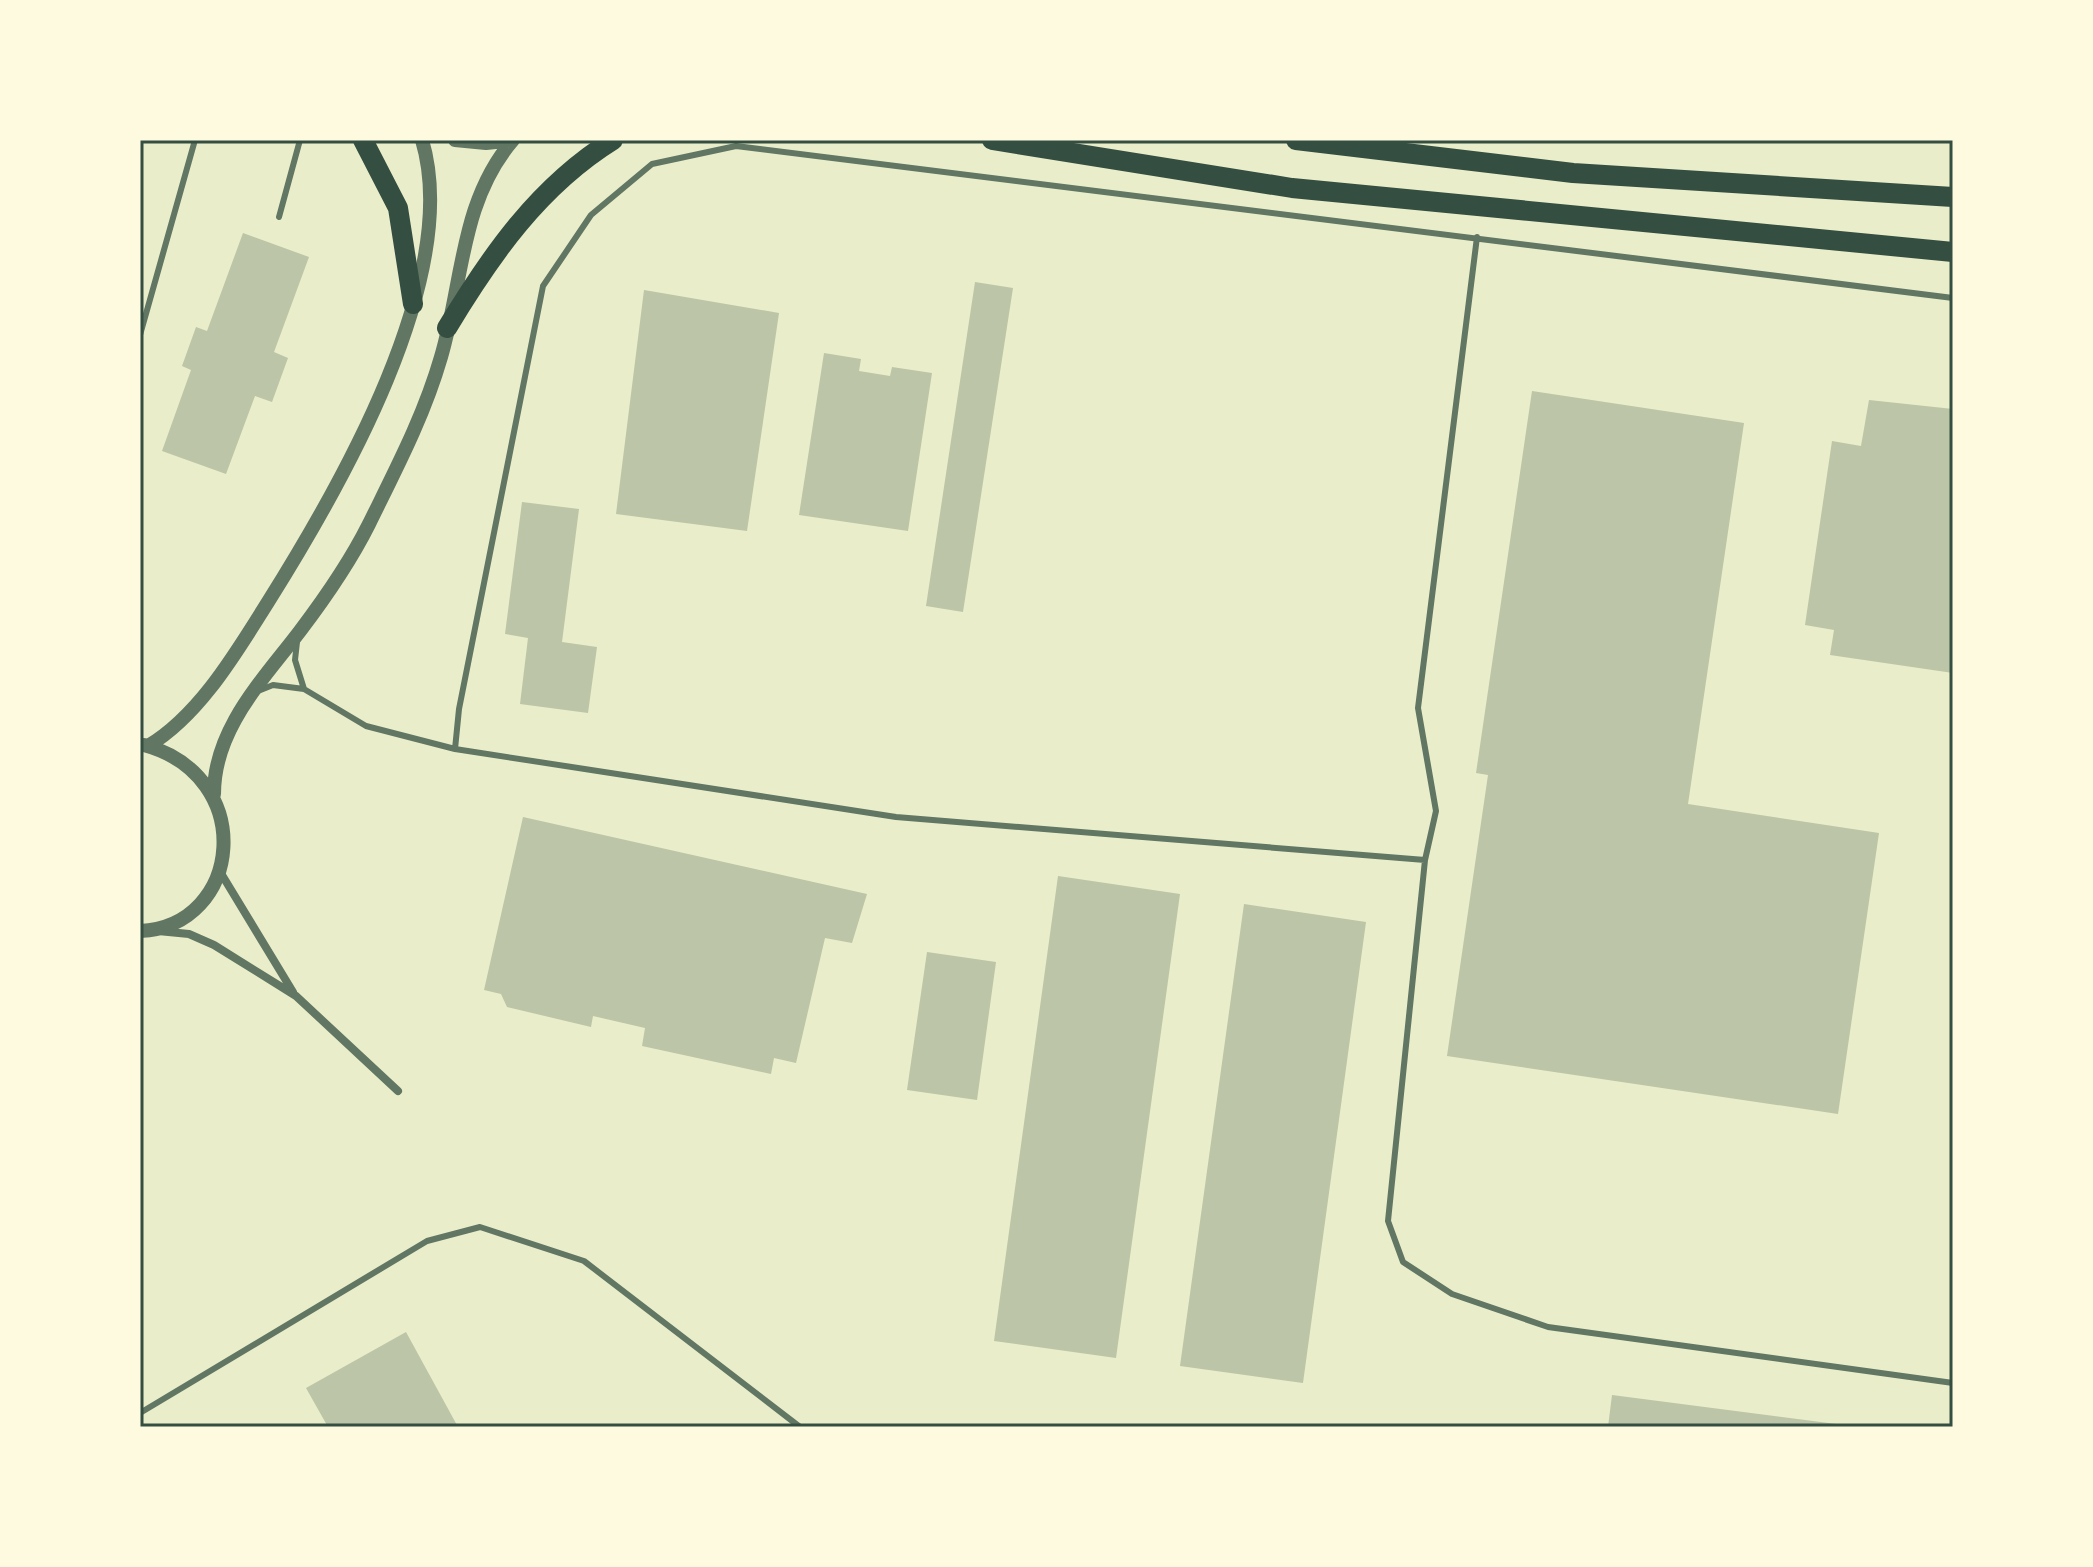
<svg xmlns="http://www.w3.org/2000/svg" width="2093" height="1567" font-family="'Noto Sans',sans-serif">
<style>
.building{fill:#bcc5a7}
.lines{fill:none;stroke-linecap:round;stroke-linejoin:round}
.service{stroke:#617663;stroke-width:6}
.minor{stroke:#617663;stroke-width:8}
.tertiary{stroke:#617663;stroke-width:14}
.primary{stroke:#344e41;stroke-width:20}
.neatline{fill:none;stroke:#344e41;stroke-width:3}
</style>
<rect width="100%" height="100%" fill="#e9edc9"/>
<!-- building -->
<path class="building" d="M243,233l66,24 -35,95 14,6 -16,44 -17,-6 -29,78 -64,-23 29,-81 -9,-4 14,-39 11,4z
M975,282l38,6 -50,324 -37,-6z
M644,290l135,23 -32,218 -131,-17z
M824,353l37,6 -2,12 31,5 2,-9 40,6 -24,158 -109,-16z
M1532,391l212,32 -56,381 191,29 -41,281 -391,-58 41,-281 -12,-2z
M1869,400l84,9v264l-123,-18 4,-25 -29,-5 27,-184 29,5z
M522,502l57,7 -17,133 35,5 -9,66 -68,-9 8,-66 -23,-4z
M523,817l344,77 -15,49 -27,-5 -29,125 -22,-5 -3,16 -129,-28 3,-18 -52,-12 -2,11 -84,-20 -6,-13 -17,-4z
M1058,876l122,18 -64,464 -122,-17z
M1244,904l122,18 -63,461 -123,-17z
M927,952l69,10 -19,138 -70,-10z
M406,1332l52,95h-130l-22,-39z
M1612,1395l232,30v2h-236z"/>
<g class="lines">
<!-- service -->
<path class="service" d="M279,217l21,-77
M1477,237l-59,471 18,103 -11,49 -37,361 15,41 49,32 96,33 405,56
M140,335l55,-195
M297,642l-2,18 9,29
M258,691l15,-6 31,4 62,37 89,23 441,68 529,43
M455,749l4,-40 84,-423 48,-71 61,-51 84,-18 1217,152
M140,1413l287,-172 53,-14 104,34 216,166"/>
<!-- minor -->
<path class="minor" d="M219,870l74,122
M158,931l31,3 25,11 82,51 102,95"/>
<!-- tertiary -->
<path class="tertiary" d="M455,140l31,3 27,-3
M148,746c52,-31 89,-95 120,-144 71,-113 195,-326 154,-462
M214,794c0,-65 48,-113 86,-163 25,-33 50,-69 69,-107 27,-55 55,-108 72,-167 22,-74 19,-156 72,-217
M140,931c103,-5 118,-155 4,-186"/>
<!-- primary -->
<path class="primary" d="M363,140l35,68 15,96
M992,140l300,48 661,64
M1296,140l277,33 380,24
M447,328c44,-73 92,-142 166,-188"/>
</g>
<!-- border -->
<rect width="2093" height="1567" fill="none" stroke="#fefae0" stroke-width="284"/>
<rect x="142" y="142" width="1809" height="1283" class="neatline"/>
</svg>
